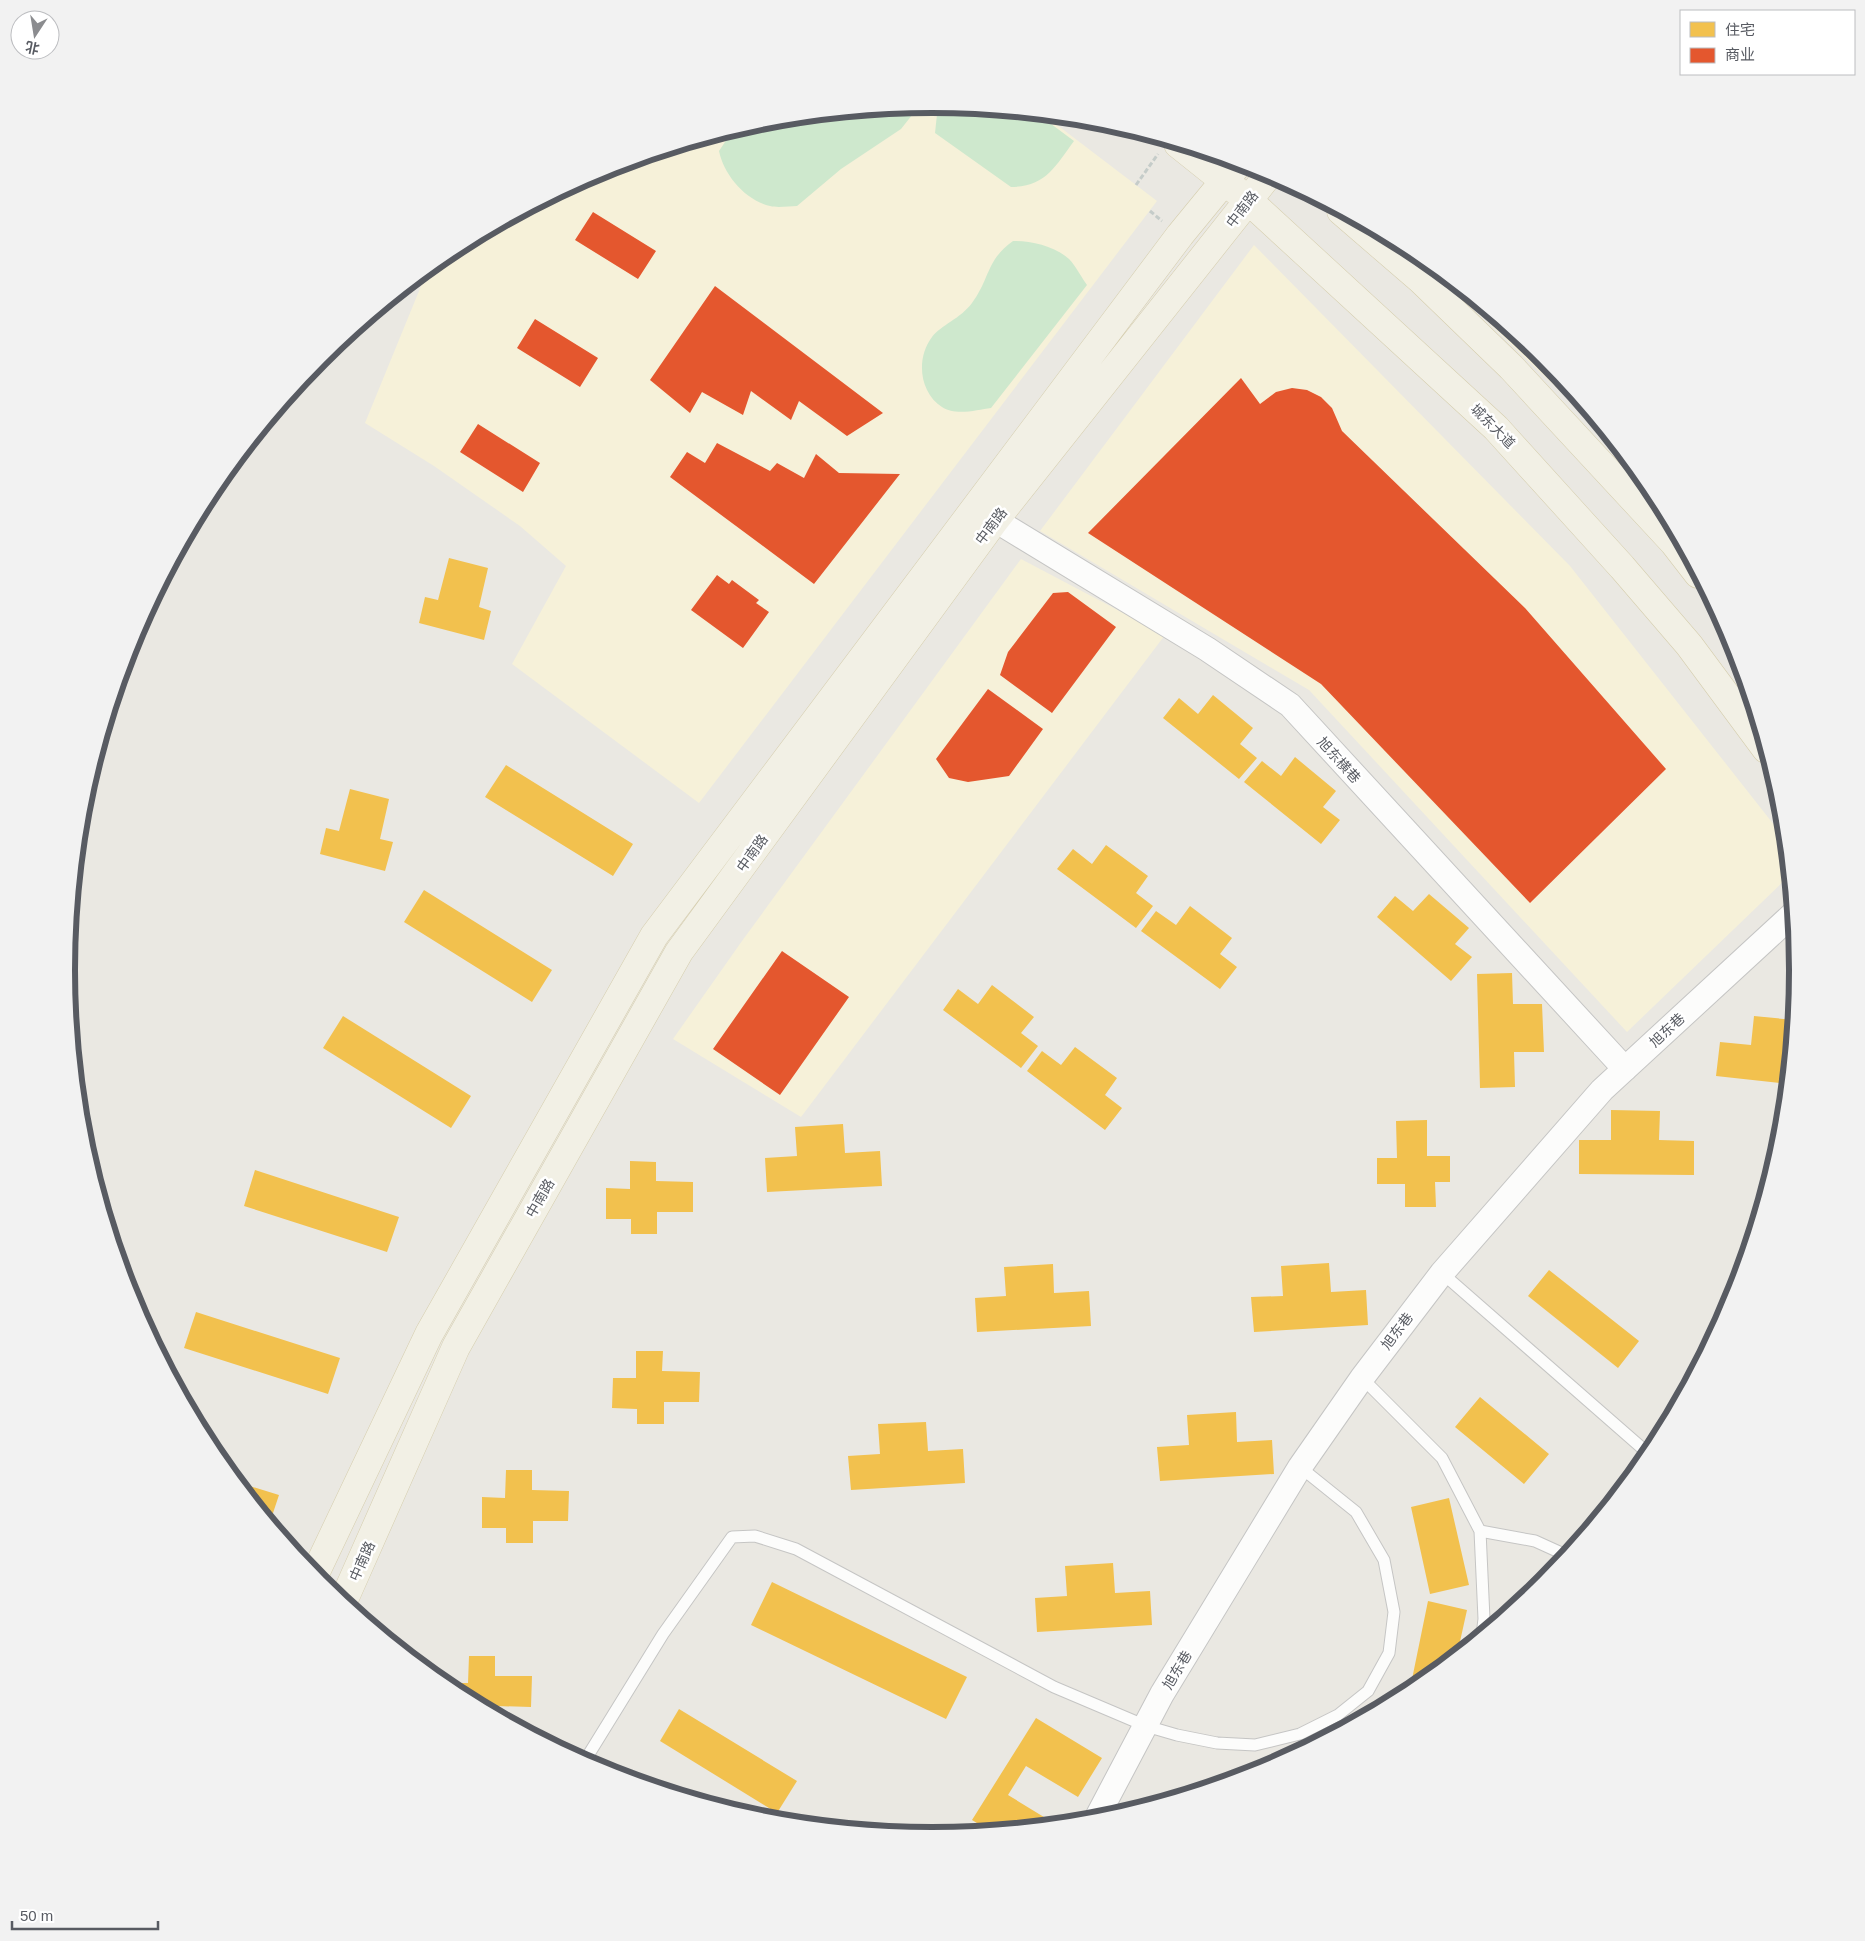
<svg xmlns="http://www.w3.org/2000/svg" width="1865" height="1941" font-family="Arial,'Noto Sans SC',sans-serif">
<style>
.commercial{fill:#f6f1d9}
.green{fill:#cee8cd}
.homes{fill:#f2c14e}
.shops{fill:#e4572e}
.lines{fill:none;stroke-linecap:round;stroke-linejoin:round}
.service-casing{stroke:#c5c5c4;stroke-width:13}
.minor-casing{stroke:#c5c5c4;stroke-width:26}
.primary-casing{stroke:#d5cdad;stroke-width:29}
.path{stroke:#c5ccc9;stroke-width:3;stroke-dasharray:5 2.5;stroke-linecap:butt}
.service{stroke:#fcfcfb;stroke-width:11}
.minor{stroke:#fcfcfb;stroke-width:24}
.primary{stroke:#f2f0e5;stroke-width:28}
.labels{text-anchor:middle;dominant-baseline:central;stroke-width:5;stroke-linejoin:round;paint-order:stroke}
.street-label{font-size:14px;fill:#585b62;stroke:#fff}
.rim{fill:none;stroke:#585b62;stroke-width:6}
</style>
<rect width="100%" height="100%" fill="#eae8e2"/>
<!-- commercial -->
<path class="commercial" d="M933,104l111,11 113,86 -458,602 -187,-139 54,-98 -46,-40 -86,-60 -69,-43 63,-154 23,-19 150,-80 163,-49z
M1254,245l316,321 216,274 3,36 -162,156 -318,-342 -269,-159z
M1415,252l130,106 70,86z
M1021,559l144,76 -364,482 -128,-78 69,-98z"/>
<!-- green -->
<path class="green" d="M920,105l-19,24 -60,40 -44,37c-8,0 -19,2 -27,0 -25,-6 -46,-31 -51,-55l14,-21 31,-9z
M938,105l101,10 35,26c-19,26 -29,46 -63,46l-76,-54z
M1013,241c18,0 42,5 56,18 7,7 12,18 18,26l-96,123c-14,2 -36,8 -49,-1 -23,-15 -26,-49 -10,-70 9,-12 28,-18 40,-34 18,-24 14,-43 41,-62z"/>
<!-- homes -->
<path class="homes" d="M449,558l39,10 -9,39 12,4 -7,29 -65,-17 6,-26 13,3z
M1213,695l40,33 -13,16 17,14 -18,21 -76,-61 16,-20 19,16z
M1295,757l41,34 -13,16 17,13 -19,24 -77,-62 18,-21 19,15z
M506,765l127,79 -20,32 -128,-79z
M350,789l39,10 -9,40 13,3 -8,29 -65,-17 6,-26 13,3z
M1106,845l42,31 -12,17 17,13 -17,22 -79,-59 16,-20 19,15z
M424,890l128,80 -20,32 -128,-80z
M1429,894l40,34 -14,16 17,13 -21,24 -74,-64 18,-21 18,15z
M1190,906l42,32 -12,16 17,13 -17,22 -79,-58 15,-20 20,14z
M1512,973l1,31h29l2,48h-30l1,35 -35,1 -3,-114z
M992,985l42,32 -13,16 17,13 -17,22 -78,-58 15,-21 20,15z
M343,1016l128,80 -20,32 -128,-80z
M1754,1016l40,4 -6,64 -72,-8 4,-34 31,3z
M1075,1047l42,31 -12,17 17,13 -17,22 -78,-59 15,-20 19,14z
M1611,1110l49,1 -1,29 35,1v34l-115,-1v-34h32z
M1427,1120v36h23v26h-15l1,25h-31v-23h-28v-26h20l-1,-37z
M843,1124l2,29 35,-2 2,35 -115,6 -2,-34 32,-2 -2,-29z
M630,1161l26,1v19l37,1v30h-36v22h-26v-15h-25v-31l24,1z
M255,1170l144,47 -12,35 -143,-46z
M1329,1263l2,29 35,-2 2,35 -114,7 -3,-35 32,-1 -2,-30z
M1053,1264l1,29 35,-2 2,35 -114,6 -2,-34 31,-2 -2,-29z
M1549,1270l90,71 -21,27 -90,-72z
M196,1312l144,46 -12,36 -144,-46z
M636,1351h27l-1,20 38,1 -1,30h-35v22h-27v-15l-25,-1 1,-30h23z
M1480,1397l69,57 -25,30 -69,-57z
M1236,1412l1,30 35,-2 2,34 -114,7 -3,-34 32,-2 -2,-30z
M926,1422l2,29 35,-2 2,34 -114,7 -3,-34 32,-2 -2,-30z
M506,1470h26v20l37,1 -1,30h-35v22h-27v-15h-24v-31l23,1z
M237,1482l42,13 -9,27z
M1449,1498l20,87 -39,9 -19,-87z
M1113,1563l2,30 35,-2 2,34 -115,7 -2,-34 32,-2 -2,-30z
M772,1582l195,95 -21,42 -195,-94z
M1428,1601l39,9 -10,45 -42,35 -5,-1z
M469,1656h26v20h37l-1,31 -35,-1v9l-45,-24 -6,-8h23z
M679,1709l118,72 -20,32 -117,-72z
M1036,1718l66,40 -24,39 -52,-31 -18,29 49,30 -67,6 -18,-11z
M1140,1803l9,3 -11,3z"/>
<!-- shops -->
<path class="shops" d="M593,212l63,39 -18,28 -63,-39z
M715,286l168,127 -36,23 -48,-35 -8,19 -40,-29 -8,24 -41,-23 -12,21 -40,-33z
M535,319l63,39 -18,29 -63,-39z
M1241,378l19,26 16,-12 16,-4 15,2 14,7 11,11 10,23 183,177 141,161 -136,134 -209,-219 -233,-151z
M478,424l62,39 -17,29 -63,-40z
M717,443l53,28 7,-8 27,15 12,-24 23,19 61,1 -86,110 -144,-107 17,-25 18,11z
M717,575l12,9 3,-4 27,20 -3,3 13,9 -26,36 -52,-38z
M1068,592l48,35 -64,86 -52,-38 8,-23 45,-59z
M988,689l55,40 -34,47 -41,6 -19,-4 -13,-19z
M782,951l67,46 -69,98 -67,-46z"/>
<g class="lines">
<defs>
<path id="service" d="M1442,1273l208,182
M1362,1378l80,80 38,73 4,88 -2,16
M1480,1531l55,10 33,15
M584,1762l79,-128 69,-97 23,-1 41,13 258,138 92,39 31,9 40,8 38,2 45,-11 38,-19 30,-24 21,-38 5,-41 -10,-52 -28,-48 -56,-45"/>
<path id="minor" d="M995,520l212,129 83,56 335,364
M1095,1821l67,-127 138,-227 62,-89 80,-105 160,-183 191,-176"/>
<path id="primary" d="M1178,144l70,56 248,228 126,139 67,78 77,104
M1341,211l80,69 90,87 163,176 24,31
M314,1576l115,-242 225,-398 526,-701 59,-72
M343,1602l113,-255 223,-395 316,-432 275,-347"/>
</defs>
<!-- service casing -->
<use href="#service" class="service-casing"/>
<!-- minor casing -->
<use href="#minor" class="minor-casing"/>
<!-- primary casing -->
<use href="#primary" class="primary-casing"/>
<!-- path -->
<path class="path" d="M1136,185l22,-31
M1150,211l12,10
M1552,376l1,-8"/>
<!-- service -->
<use href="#service" class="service"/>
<!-- minor -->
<use href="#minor" class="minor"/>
<!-- primary -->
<use href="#primary" class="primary"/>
</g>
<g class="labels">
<!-- street labels -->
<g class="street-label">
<text transform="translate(1242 209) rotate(-52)">中南路</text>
<text transform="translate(1493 426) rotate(45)">城东大道</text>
<text transform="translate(991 526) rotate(-53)">中南路</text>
<text transform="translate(1339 760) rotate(48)">旭东横巷</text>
<text transform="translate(752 853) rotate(-54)">中南路</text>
<text transform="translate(1667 1030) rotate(-43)">旭东巷</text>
<text transform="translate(540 1198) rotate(-60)">中南路</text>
<text transform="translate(1397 1331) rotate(-53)">旭东巷</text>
<text transform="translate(362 1561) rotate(-66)">中南路</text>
<text transform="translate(1177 1670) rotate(-59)">旭东巷</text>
</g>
</g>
<!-- crop -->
<path d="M0 0H1865V1941H0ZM75 970a857 857 0 1 1 1714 0a857 857 0 1 1-1714 0Z" fill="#f2f2f2" fill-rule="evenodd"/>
<path class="rim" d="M75 970a857 857 0 1 1 1714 0a857 857 0 1 1-1714 0Z"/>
<!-- legend -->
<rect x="1680" y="10" width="175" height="65" fill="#ffffff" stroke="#bcbdc0"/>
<rect x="1690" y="22" width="25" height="15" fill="#f2c14e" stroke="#bcbdc0"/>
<text x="1725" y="35" font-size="15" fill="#585b62">住宅</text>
<rect x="1690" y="48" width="25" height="15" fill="#e4572e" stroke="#bcbdc0"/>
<text x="1725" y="60" font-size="15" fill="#585b62">商业</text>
<!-- north arrow -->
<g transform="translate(35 35) rotate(192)"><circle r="24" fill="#ffffff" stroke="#bcbdc0"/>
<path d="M0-4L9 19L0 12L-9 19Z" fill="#8b8c8f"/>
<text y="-8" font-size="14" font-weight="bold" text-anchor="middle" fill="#585b62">北</text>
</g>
<!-- scale -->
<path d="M12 1921v8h146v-8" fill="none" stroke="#585b62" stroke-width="2.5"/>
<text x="20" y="1921" font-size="15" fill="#585b62" stroke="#ffffff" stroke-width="4" paint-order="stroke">50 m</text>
</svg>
